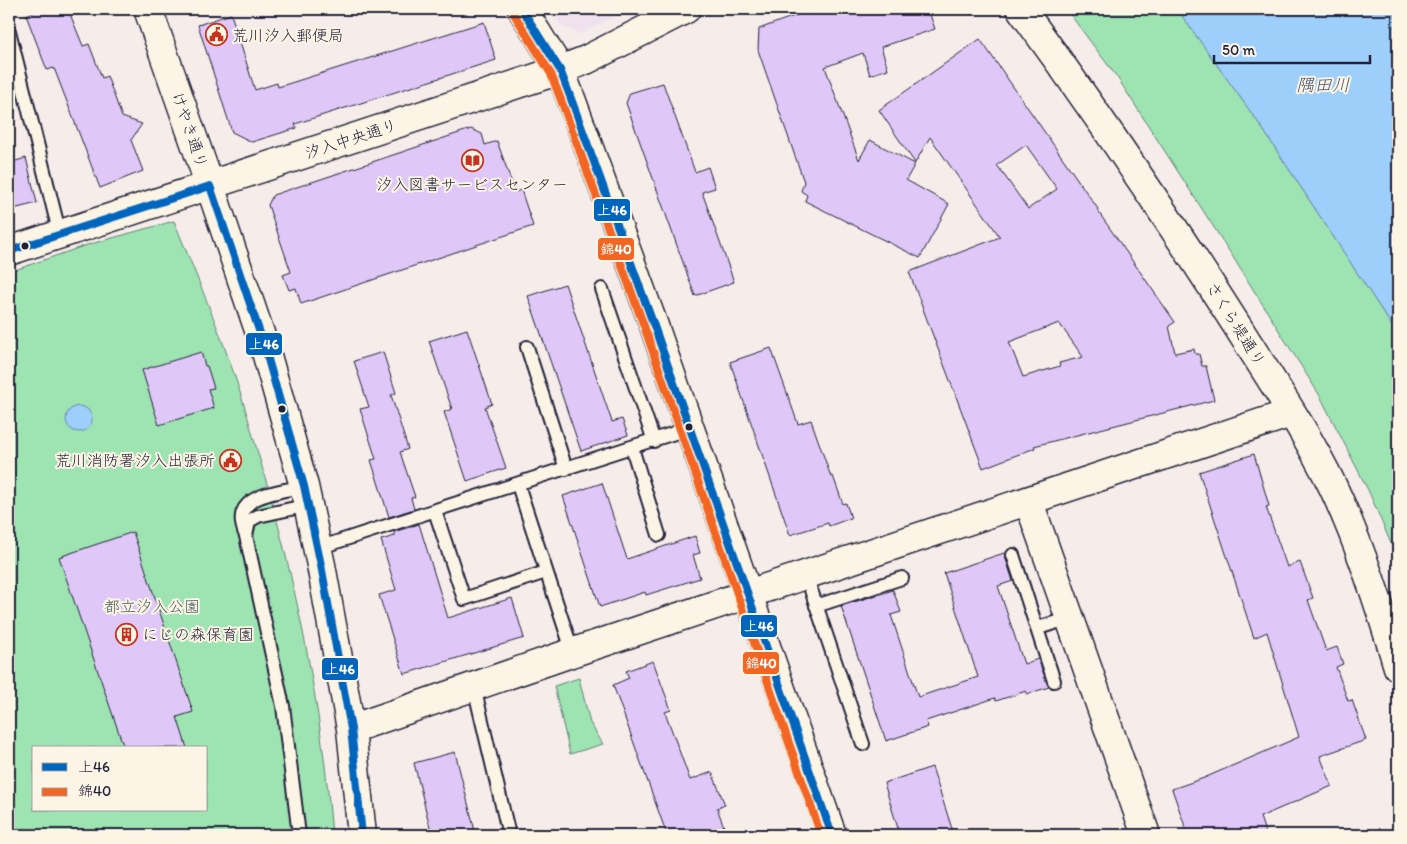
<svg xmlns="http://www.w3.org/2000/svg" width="1407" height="844" font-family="Itim,'Klee One',sans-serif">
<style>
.built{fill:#efe1ee}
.green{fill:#9de4b2;stroke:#608376;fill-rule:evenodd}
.water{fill:#9ecefa;stroke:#6c89ae}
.building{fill:#dfc8f8;stroke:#22223b;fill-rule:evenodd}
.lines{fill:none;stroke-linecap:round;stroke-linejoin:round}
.lane-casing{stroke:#22223b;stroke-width:16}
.secondary-casing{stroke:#22223b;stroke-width:31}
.lane{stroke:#fcf5e5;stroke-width:12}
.secondary{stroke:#fcf5e5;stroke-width:28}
.bus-1-casing{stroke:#fcf5e5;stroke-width:11}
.bus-2-casing{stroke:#fcf5e5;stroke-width:11}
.bus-1{stroke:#0065bd;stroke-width:8}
.bus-2{stroke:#f26522;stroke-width:8}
.bus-dot{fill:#22223b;stroke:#fcf5e5;stroke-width:2}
.labels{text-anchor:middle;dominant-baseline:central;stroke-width:4;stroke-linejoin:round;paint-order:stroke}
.poi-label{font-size:16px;fill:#22223b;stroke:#fcf5e5;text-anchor:start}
.street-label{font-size:16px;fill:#22223b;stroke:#fcf5e5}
.park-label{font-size:16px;fill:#475c5f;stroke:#fcf5e5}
.water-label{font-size:18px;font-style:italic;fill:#475674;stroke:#fcf5e5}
.line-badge{stroke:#fcf5e5;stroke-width:2}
.badge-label{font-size:14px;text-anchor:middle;font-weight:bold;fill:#fff}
</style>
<rect width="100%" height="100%" fill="#f6ece9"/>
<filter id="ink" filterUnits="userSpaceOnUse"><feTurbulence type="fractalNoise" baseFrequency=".02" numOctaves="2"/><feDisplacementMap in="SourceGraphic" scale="10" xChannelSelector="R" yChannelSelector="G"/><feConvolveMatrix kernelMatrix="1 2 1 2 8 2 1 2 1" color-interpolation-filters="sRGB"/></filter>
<g filter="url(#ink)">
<!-- built -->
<path class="built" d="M550,9h79l-49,25 -18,-8z"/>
<!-- green -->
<path class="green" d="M1066,9h111l83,116 138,210v225l-29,-68 -49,-96 -89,-142 -114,-177z
M174,221c22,54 45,107 63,162 9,26 15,51 23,77 36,122 62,248 72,375h-323v-563l78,-27zM34,748h172v62h-172z
M579,678l11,45 13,21 -33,10 -16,-68z"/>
<!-- water -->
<path class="water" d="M1177,9h221v326l-138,-210z
M66 419a13 13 0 1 1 26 0a13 13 0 1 1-26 0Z"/>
<!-- building -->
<path class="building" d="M42,9h26l15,37 6,-2 13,34 5,-2 15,41 20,7 -11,16 12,31 -43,17 -46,-120 -7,2 -21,-55z
M825,9h103l7,20 -54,18 7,22 -18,6 -7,-22 -38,14 34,93 11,-20 45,24 -9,16 43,24 -29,54 -115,-57 2,-6 -6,-4 3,-9 -46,-132 1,-21 46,-17 2,3z
M231,14l24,76 22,-7 1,4 206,-65 12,38 -201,64 2,4 -45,14 -20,-10 -34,-107z
M980,39l118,170 -1,1 78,112 -6,4 6,27 19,-4 1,5h4l3,12h4l8,34 -180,46 1,2 -52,20 -74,-196 91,-35 -70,-100 -15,26 -36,-53zM1026,145l31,44 -29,20 -31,-44zM1059,323l24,34 -24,6 1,3 -37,11 -14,-35z
M663,83l32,89 13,-5 7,21 -13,4 32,90 -39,14 -69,-193 4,-10z
M471,129l11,5 3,11 12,-4 18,51 6,-2 12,36 -232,78 -5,-16 -7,2 -6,-15 8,-3 -23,-67 5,-10z
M26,158l11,45 -28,7v-47z
M565,284l47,138 10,-3 6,16 -47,16 -53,-155z
M467,329l25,75 -7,3 21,61 -39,13 -23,-69 8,-3 -23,-68z
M771,348l27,76 13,-4 20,57 2,-1 10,28 3,-1 5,15 -22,8 -1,-3 -38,12 -60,-173z
M201,352l4,14h2l7,22 -6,1 6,19 -55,17 -17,-55z
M383,352l13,41 -5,2 17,54 -8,3 15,45 -4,1 3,11 -25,8 -18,-57 5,-1 -16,-50 9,-2 -15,-46z
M1254,454l15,52 -3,1 21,60 13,-5 13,36 -5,2 18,51 11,-4 6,17 -7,3 12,34 4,-1 14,40 -46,16 12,30 -72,31 6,18h-78l-16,-46 32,-11 95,-41 -32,-105 -13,6 -55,-166z
M602,483l25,76 68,-23 5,17 -7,2 7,23 -54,17 -1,-3 -45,15 -37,-111z
M419,524l29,94 64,-20 12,40 -120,36 -25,-79 17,-5 -15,-50 14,-4 -1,-4z
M133,532l60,180 -16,5 10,31h-63l-65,-191z
M1004,553l9,28 -15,5 26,78 14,-5 11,28 -22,7 -1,-3 -30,10 -1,-3 -69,23 2,6 -42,14 -45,-135 52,-16 8,22 -10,3 27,82 60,-20 -34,-104z
M653,661l18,49 -6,2 25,68 22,-8 13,33 -8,3 10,27h-60l-54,-150 16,-7 -3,-7z
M455,752l21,83h-44l-18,-72z
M932,767l22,68h-54l-16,-52z"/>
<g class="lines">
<defs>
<path id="lane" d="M9,31l51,204
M602,289l52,152
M527,347l39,122
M632,448l27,87
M518,485l55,168
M304,486c-28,7 -77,8 -58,50l3,-15 9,-5 51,-11
M435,511l29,88 82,-27
M246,536l37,170 16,129
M318,548l372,-120
M1013,555l41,126
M806,575l57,169
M816,606l86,-28
M1038,628l32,-10
M474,687l35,148"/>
<path id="secondary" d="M148,9l62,177 54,159 40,141 17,79 30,164 11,106
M522,9l38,61 10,26 83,227 179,512
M1021,9c77,105 150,213 220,323 32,51 66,101 92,155 27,57 47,119 65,180
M9,251l551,-181 26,-10 100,-51
M1029,502l117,333
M351,729l214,-74 726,-242"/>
</defs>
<!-- lane casing -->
<use href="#lane" class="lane-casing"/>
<!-- secondary casing -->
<use href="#secondary" class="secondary-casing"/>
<!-- lane -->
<use href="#lane" class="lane"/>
<!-- secondary -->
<use href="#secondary" class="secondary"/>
<defs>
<path id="bus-1" d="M522,9l38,61 10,26 83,227 179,512
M210,186l54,159 40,141 17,79 30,164 11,106
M9,251l201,-65"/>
<path id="bus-2" d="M514,14l37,60 10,26 83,226 177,509"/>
</defs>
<!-- bus-1 casing -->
<use href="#bus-1" class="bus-1-casing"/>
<!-- bus-2 casing -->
<use href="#bus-2" class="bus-2-casing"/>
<!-- bus-1 -->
<use href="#bus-1" class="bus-1"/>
<!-- bus-2 -->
<use href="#bus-2" class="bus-2"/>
</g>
</g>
<!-- icons -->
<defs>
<symbol id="civic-ring" viewBox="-11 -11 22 22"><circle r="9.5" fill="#fcf5e5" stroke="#c8321e" stroke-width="1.5"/><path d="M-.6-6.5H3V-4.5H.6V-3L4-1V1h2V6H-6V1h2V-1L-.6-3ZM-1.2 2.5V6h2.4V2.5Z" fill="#c8321e"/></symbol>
<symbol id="library-ring" viewBox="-11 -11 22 22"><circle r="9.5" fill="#fcf5e5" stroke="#c8321e" stroke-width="1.5"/><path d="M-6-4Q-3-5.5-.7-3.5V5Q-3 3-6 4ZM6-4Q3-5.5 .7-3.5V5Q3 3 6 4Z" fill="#c8321e"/></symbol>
<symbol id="building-ring" viewBox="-11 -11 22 22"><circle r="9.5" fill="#fcf5e5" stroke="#c8321e" stroke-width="1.5"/><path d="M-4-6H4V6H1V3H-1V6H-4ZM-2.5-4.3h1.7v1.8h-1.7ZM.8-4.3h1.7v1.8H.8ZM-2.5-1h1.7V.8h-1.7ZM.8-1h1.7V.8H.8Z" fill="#c8321e"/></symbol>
</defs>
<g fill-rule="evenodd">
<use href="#civic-ring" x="204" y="22" width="25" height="25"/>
<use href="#library-ring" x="460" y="148" width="25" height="25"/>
<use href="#civic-ring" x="218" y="448" width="25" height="25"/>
<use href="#building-ring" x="114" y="622" width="25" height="25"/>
</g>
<!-- markers -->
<g class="bus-dot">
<circle cx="25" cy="246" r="4.5"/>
<circle cx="282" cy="409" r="4.5"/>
<circle cx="689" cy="427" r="4.5"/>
</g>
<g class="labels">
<!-- poi labels -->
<g class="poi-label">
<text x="232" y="35">荒川汐入郵便局</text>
<text x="472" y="184" text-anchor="middle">汐入図書サービスセンター</text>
<text x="215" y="460" text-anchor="end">荒川消防署汐入出張所</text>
<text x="142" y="634">にじの森保育園</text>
</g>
<!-- street labels -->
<g class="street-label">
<text transform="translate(190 130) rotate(71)">けやき通り</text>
<text transform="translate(351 139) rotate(-18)">汐入中央通り</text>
<text transform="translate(1236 324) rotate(58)">さくら堤通り</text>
</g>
<!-- park labels -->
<g class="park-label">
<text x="152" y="606">都立汐入公園</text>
</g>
<!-- water labels -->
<g class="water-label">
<text x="1323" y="85">隅田川</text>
</g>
</g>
<g class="line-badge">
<rect x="593" y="198" width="38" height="24" rx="5" fill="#0065bd"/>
<rect x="597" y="237" width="38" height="24" rx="5" fill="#f26522"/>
<rect x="245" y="332" width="38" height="24" rx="5" fill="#0065bd"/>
<rect x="740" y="614" width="38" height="24" rx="5" fill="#0065bd"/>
<rect x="742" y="651" width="38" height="24" rx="5" fill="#f26522"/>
<rect x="321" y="657" width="38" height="24" rx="5" fill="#0065bd"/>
</g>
<g class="badge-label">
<text x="612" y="215">上46</text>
<text x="616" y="254">錦40</text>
<text x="264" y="349">上46</text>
<text x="759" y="631">上46</text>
<text x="761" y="668">錦40</text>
<text x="340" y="674">上46</text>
</g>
<!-- margin -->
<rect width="1407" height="844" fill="none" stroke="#fcf5e5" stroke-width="30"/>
<rect x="15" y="15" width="1377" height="814" fill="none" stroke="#22223b" stroke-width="2" filter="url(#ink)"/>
<!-- legend -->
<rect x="32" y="746" width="175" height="65" fill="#fcf5e5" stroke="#a5a1a1"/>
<rect x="42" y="763" width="25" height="8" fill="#0065bd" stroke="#a5a1a1"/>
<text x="78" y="772" font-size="15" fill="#22223b">上46</text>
<rect x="42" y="788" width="25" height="8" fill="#f26522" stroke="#a5a1a1"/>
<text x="78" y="796" font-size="15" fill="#22223b">錦40</text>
<!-- scale -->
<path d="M1214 55v8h156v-8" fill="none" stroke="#22223b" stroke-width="2.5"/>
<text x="1222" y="55" font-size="15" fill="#22223b" stroke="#fcf5e5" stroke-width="4" paint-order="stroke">50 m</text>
</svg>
